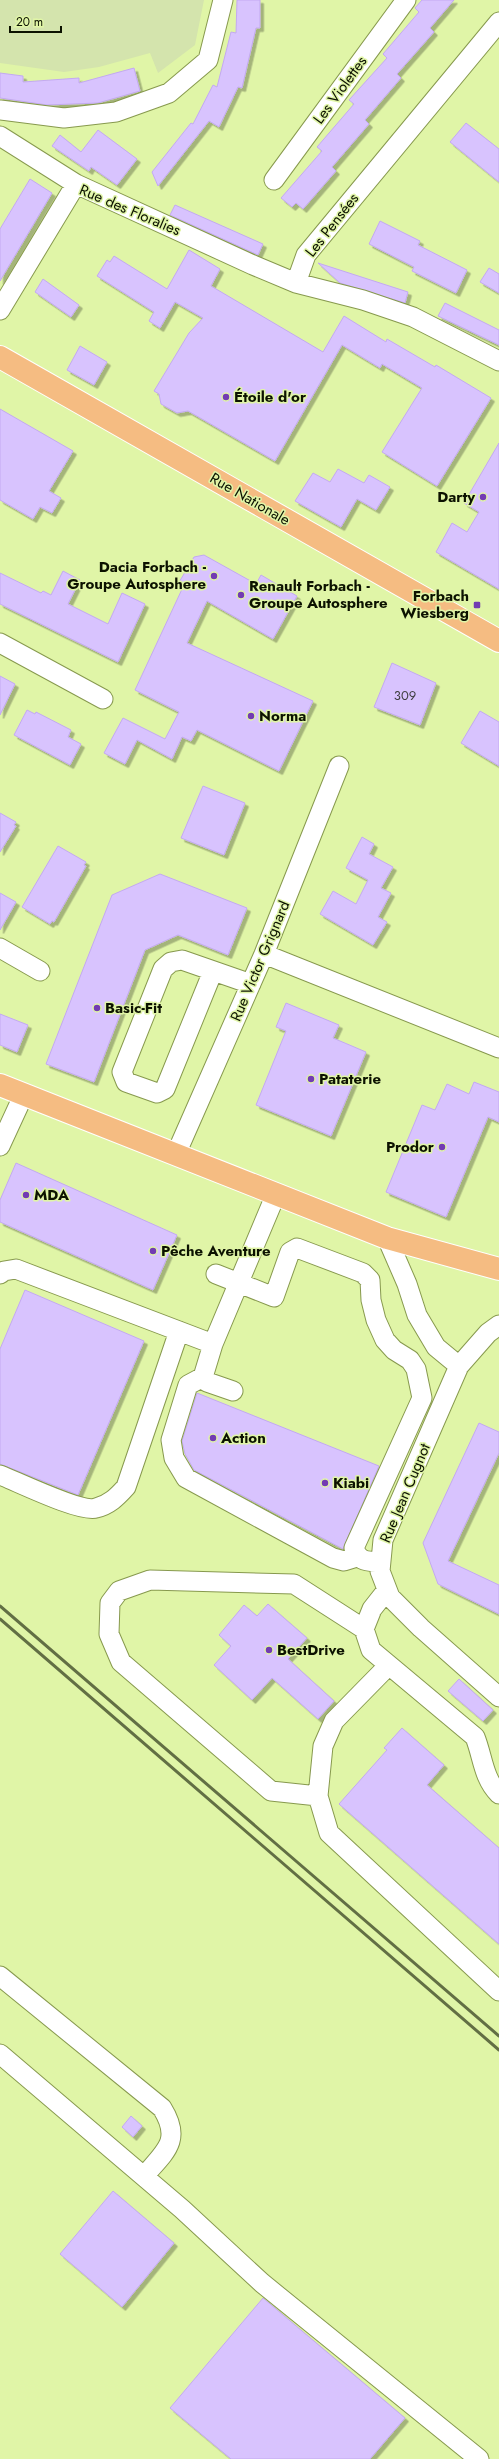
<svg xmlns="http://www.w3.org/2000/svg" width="499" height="2459" font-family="Jost,sans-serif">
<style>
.green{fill:#d4e4ad}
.building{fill:#d8c3fe;stroke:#c3a9f1;filter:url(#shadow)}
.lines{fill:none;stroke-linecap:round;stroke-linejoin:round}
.minor-casing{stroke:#87994e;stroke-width:21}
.major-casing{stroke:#fff;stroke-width:24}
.minor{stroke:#fff;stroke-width:19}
.major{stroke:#f5bc82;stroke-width:22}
.rail{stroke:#626f44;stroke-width:3}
.poi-dot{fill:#723bb2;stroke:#e0f5a7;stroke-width:1.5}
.labels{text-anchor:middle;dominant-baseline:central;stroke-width:3;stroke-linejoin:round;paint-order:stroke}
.number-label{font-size:13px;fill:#3f3e40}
.street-label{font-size:15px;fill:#0c1200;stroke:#e0f5a7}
.poi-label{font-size:15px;font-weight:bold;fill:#0c1200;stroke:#e0f5a7;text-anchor:start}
</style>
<defs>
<filter id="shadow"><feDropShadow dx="3.5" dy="3.5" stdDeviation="0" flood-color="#0004"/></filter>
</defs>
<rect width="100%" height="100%" fill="#e0f5a7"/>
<!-- green -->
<path class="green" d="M0,0h204l-9,45 -37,28 -8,-20 -51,14 -35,5 -64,-9z"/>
<!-- building -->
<path class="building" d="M237,0h23v28h-4l-14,60 -4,-1 -19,40 -10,-6 -51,65 -6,-14 39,-49 2,1 20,-39 4,2 14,-55 5,1z
M422,0h32l-24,28 4,4 -37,42 4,4 -36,42 4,4 -37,43 4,4 -33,38 -7,-6 -4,4 -11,-9 41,-47 -5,-4 37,-43 -5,-4 38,-42 -4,-4 36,-42 -4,-4z
M134,68l6,23 -42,12 -51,2 -47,-7v-25l23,3v6l56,-4v5z
M466,123l33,26v33l-49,-40z
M98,130l39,29 -20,26 -26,-18 -2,4 -37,-25 8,-11 21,17z
M30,179l22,14 -52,88v-52z
M175,205l88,39 -5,11 -88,-40z
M380,221l40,20 -2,4 49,25 -11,23 -44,-22 2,-4 -45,-23z
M189,250l31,19 -9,17 112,66 21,-36 42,26 1,-3 48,28 1,-2 55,33 -54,88 -55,-34 40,-64 -40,-24 -2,4 -38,-23 -67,116 -87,-50 -11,2 -16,-9 -2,-10 -5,-3 35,-58 14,-15 -28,-16 -15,26 -11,-7 5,-9 -57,-36 10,-16 3,2 4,-6 53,33z
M318,263l90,29 -3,11 -65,-20z
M489,268l10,6v19l-19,-11z
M43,279l36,26 -8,12 -36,-25z
M445,303l54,27v15l-61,-29z
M80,346l27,16 -13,23 -27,-15z
M0,409l73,42 -24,40 12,7 -9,15 -12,-6 -7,12 -33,-19z
M499,443v146l-63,-37 16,-29 15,9 12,-20 -15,-9z
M338,469l26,14 5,-8 21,12 -14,23 -19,-11 -16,28 -46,-26 18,-28 17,9z
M204,555l52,29 5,-9 36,21 -24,43 -66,-38 -20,42 126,58 -34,70 -82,-41 -6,11 -9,-4 -10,22 -35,-19 -12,24 -21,-11 19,-35 42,21 14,-27 -44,-22 48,-103 -5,-3 16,-27z
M63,571l17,9 -12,24 40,20 14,-31 23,11 -27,58 -118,-58v-31l41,20 2,-2 8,4z
M392,663l44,20 -16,42 -46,-18z
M0,676l15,8 -15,31z
M27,710l8,4 1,-2 35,18 -3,7 13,7 -11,21 -56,-30z
M480,711l19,11v44l-38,-23z
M203,786l42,17 -21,52 -43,-17z
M0,813l16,9 -2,3 2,1 -16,26z
M362,837l12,7 -5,10 24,13 -12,21 10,5 -13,24 9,5 -14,23 -53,-31 13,-23 23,13 12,-24 -22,-12z
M58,846l28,16 -2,3 2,1 -32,56 -2,-1 -2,3 -28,-17z
M160,874l87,34 -19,47 -50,-20 -33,15 -51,132 -48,-18 66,-169z
M0,893l16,9 -16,28z
M286,1003l53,22 -6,13 33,14 -35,84 -75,-31 30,-74 -10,-4z
M0,1014l28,11 -11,27 -17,-7z
M474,1082l25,10v30l-11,-5 -42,100 -60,-25 36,-87 13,5 12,-26 22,10z
M16,1163l161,72 -24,55 -153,-68v-22z
M25,1290l119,51 -66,154 -78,-31v-115z
M197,1393l182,73 -36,83 -149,-79 -9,-16 -3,-13z
M479,1423l20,9v21l-51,108 51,24v29l-61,-30 -15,-41z
M268,1604l39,34 -19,21 46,42 -16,18 -46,-41 -20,22 -38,-35 17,-19 -12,-11 25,-30 13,11z
M459,1679l34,31 -10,11 -35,-30z
M402,1728l42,37 -17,20 72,63v96l-160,-140 48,-54 -3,-2z
M131,2116l11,10 -9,11 -11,-10z
M113,2191l61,52 -52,64 -62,-53z
M263,2298l142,120 -35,41h-139l-61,-51z"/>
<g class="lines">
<defs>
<path id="minor" d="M0,110l64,8 52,-6 53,-19 39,-33 15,-60
M0,136l76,48 177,81 43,18 67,17 50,17 86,44
M274,180l132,-180
M296,283l10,-28 193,-233
M0,310l76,-126
M0,643l103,56
M0,948l40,23
M264,954l235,94
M213,971l-48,118 -8,4 -31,-11 -4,-10 41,-103 8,-7 11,-2 69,24
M0,1146l24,-52
M176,1154l88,-200 75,-188
M387,1238l20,46 10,31 19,32 23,19
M0,1274l4,-3 12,-2 197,75
M216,1274l58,23 16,-45 7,-4 66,25 7,7 1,20 5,20 9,20 9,10 16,10 6,9 6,29 -68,150c5,14 12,13 26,14
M499,1325l-11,8 -29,33 -76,174 -3,31 10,26 31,31 78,69
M203,1377l-15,8 -17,55 3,18 12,20 147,80 11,3 13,-4
M233,1391l-26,-9 -4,-5 10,-33 63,-150
M0,1475c18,7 81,38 96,33 13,-3 21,-11 30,-21l53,-156
M387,1590l-15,19 -8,20 7,21 104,87c8,20 8,41 24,57
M389,1665l-55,56 -11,25 -5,50 11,37 170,158
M318,1796l-47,-5 -150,-129 -12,-28 1,-31 9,-12 31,-11 144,4 70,45
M0,1976l162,132c20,32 4,43 -18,68
M0,2054l182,155 80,74 217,176"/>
<path id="major" d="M0,357l499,284
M0,1085l387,153 112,31"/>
</defs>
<!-- minor casing -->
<use href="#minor" class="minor-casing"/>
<!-- major casing -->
<use href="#major" class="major-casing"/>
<!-- minor -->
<use href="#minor" class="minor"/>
<!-- major -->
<use href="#major" class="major"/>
<!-- rail -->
<path class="rail" d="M0,1606l499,430
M0,1619l499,431"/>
</g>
<!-- markers -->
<g class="poi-dot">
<circle cx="226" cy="397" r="4"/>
<circle cx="483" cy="497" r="4"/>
<circle cx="214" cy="576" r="4"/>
<circle cx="241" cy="595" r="4"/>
<rect x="473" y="601" width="8" height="8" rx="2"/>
<circle cx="251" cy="716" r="4"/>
<circle cx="97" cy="1008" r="4"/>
<circle cx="311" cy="1079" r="4"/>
<circle cx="442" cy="1147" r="4"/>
<circle cx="26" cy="1195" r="4"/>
<circle cx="153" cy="1251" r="4"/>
<circle cx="213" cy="1438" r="4"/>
<circle cx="325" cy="1483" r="4"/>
<circle cx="269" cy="1650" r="4"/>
</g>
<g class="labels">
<!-- number labels -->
<g class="number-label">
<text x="405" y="695">309</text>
</g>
<!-- street labels -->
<g class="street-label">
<text transform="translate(340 90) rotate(-54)">Les Violettes</text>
<text transform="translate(130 210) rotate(23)">Rue des Floralies</text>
<text transform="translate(332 225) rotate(-52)">Les Pensées</text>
<text transform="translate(250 499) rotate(30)">Rue Nationale</text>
<text transform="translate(260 961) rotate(-67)">Rue Victor Grignard</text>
<text transform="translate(405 1493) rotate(-67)">Rue Jean Cugnot</text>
</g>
<!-- poi labels -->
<g class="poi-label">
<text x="234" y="397">Étoile d'or</text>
<text x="475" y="497" text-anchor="end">Darty</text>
<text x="206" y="567" text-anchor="end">Dacia Forbach -<tspan x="206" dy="17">Groupe Autosphere</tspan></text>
<text x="249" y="586">Renault Forbach -<tspan x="249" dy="17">Groupe Autosphere</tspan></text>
<text x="469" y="596" text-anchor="end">Forbach<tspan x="469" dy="17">Wiesberg</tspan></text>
<text x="259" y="716">Norma</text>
<text x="105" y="1008">Basic-Fit</text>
<text x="319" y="1079">Pataterie</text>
<text x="434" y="1147" text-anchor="end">Prodor</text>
<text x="34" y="1195">MDA</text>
<text x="161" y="1251">Pêche Aventure</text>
<text x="221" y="1438">Action</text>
<text x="333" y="1483">Kiabi</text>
<text x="277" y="1650">BestDrive</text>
</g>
</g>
<!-- scale -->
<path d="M10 26v6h51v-6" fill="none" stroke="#0c1200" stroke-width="2"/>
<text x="16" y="26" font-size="12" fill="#0c1200" stroke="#e0f5a7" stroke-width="3" paint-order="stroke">20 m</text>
</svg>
